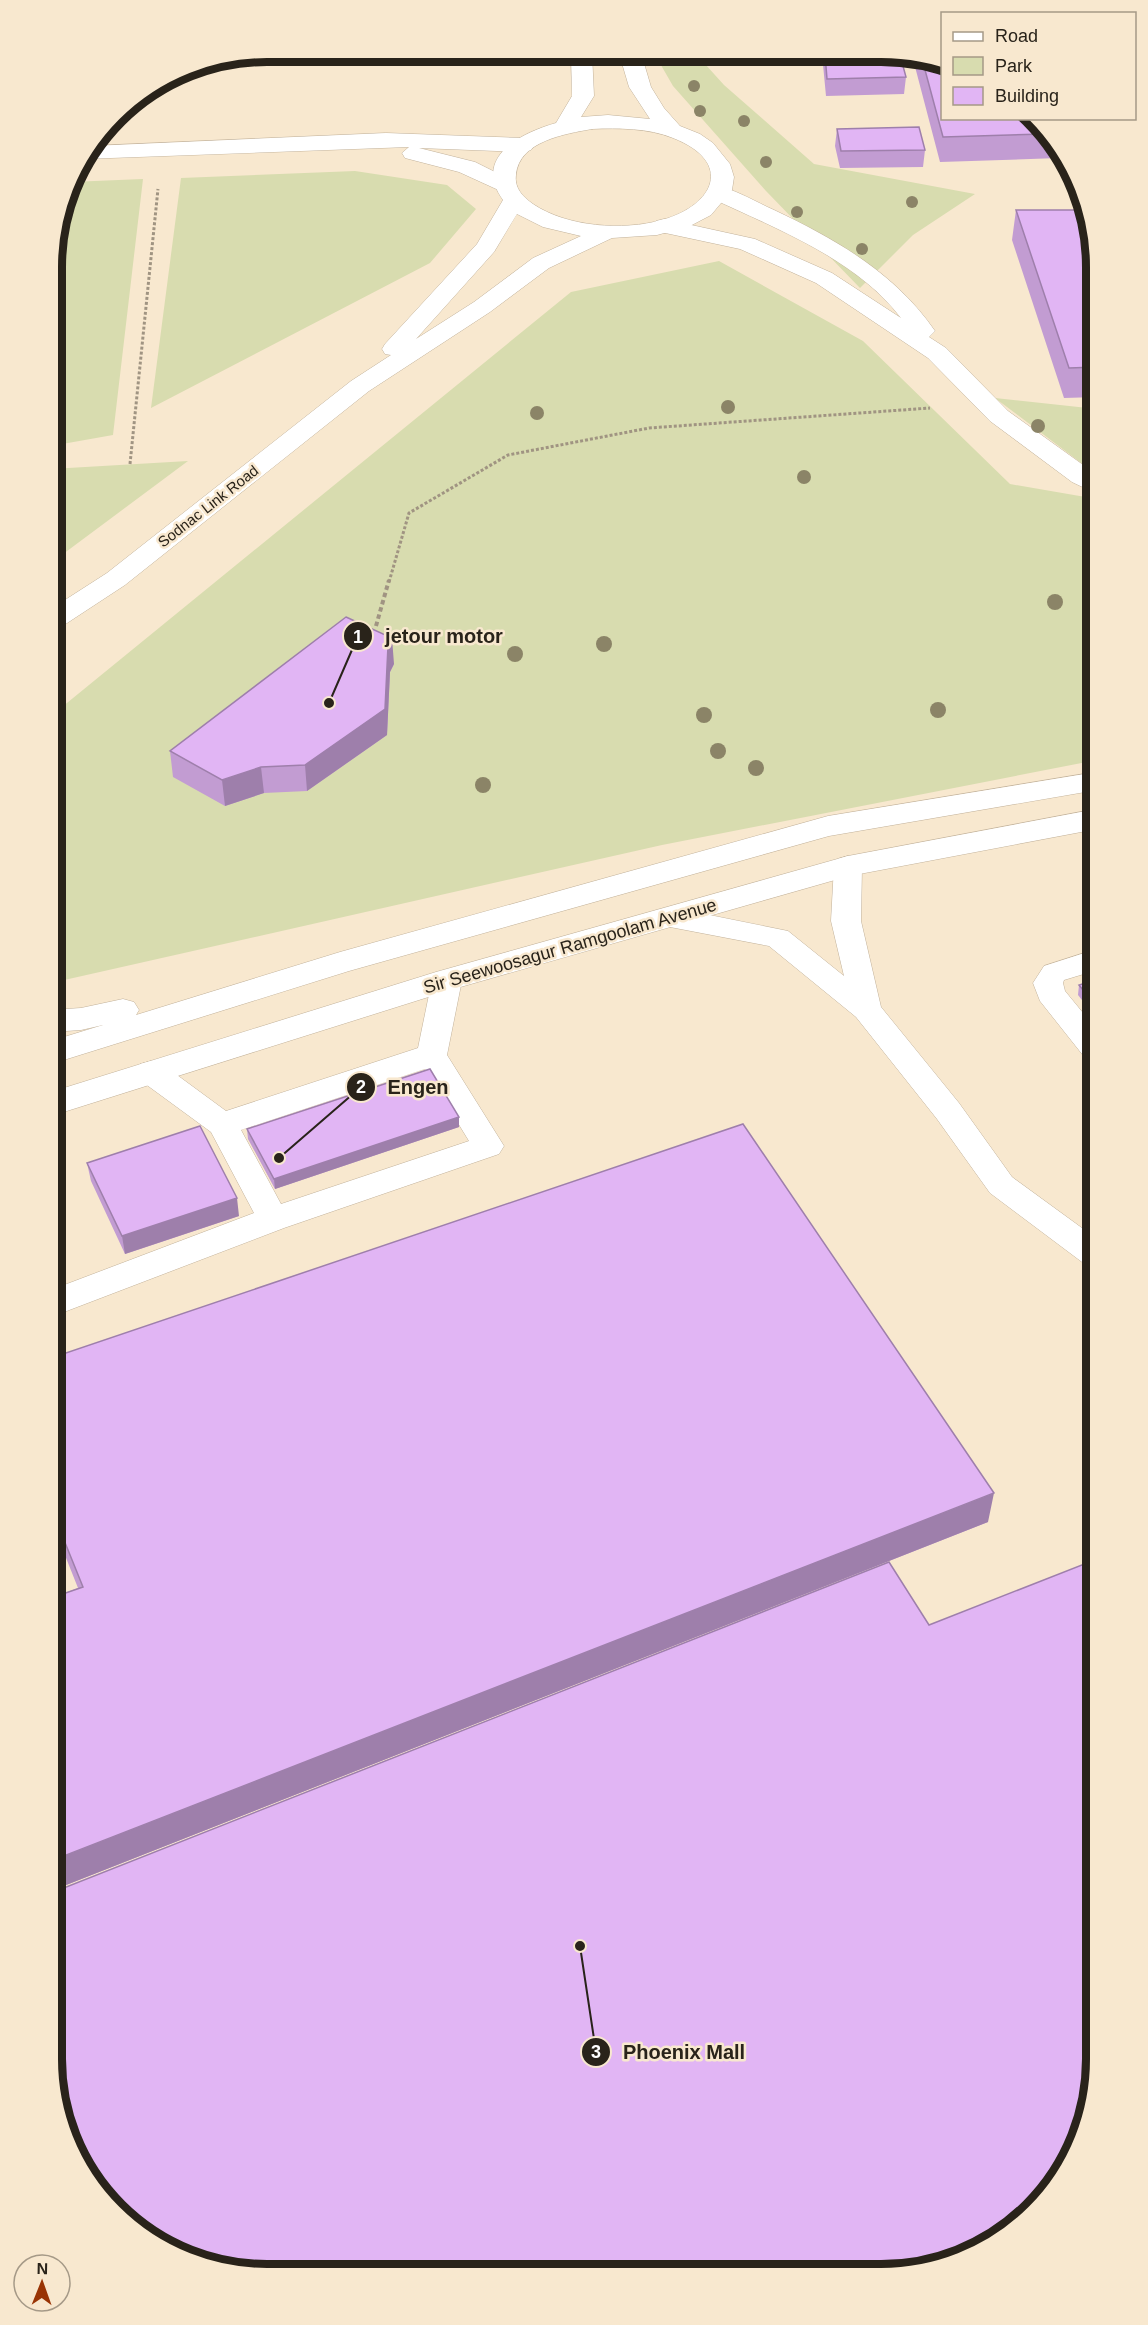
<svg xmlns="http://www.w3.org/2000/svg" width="1148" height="2325" font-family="Helvetica,sans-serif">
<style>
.green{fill:#d8dcaf}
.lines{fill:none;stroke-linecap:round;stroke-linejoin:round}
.lane-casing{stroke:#c2b29b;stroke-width:1}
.street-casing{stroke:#c2b29b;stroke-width:1}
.secondary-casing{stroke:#c2b29b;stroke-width:1}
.path-far1{stroke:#a09482;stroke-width:3;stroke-dasharray:3 2;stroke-linecap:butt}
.path{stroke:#a09482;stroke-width:4;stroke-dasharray:4.5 3;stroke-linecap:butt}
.lane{fill:#fff;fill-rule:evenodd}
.street{fill:#fff;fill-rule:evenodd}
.secondary{fill:#fff;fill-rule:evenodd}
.tree{fill:#8b8467}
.wall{fill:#c29cd2}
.shaded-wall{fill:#9e7fab}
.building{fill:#e1b5f4;stroke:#9e7fab;stroke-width:1.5}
.labels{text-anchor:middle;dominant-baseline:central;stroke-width:5;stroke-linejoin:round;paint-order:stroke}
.far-street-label{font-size:15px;fill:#29231a;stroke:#f8e8cf}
.street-label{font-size:18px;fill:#29231a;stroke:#f8e8cf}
.rim{fill:none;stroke:#29231a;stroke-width:8}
.leader{fill:none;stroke:#29231a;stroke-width:2}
.callout-dot{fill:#29231a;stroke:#f8e8cf;stroke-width:2}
.mark-label{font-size:18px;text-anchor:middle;font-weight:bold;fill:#fff}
.callout-label{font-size:20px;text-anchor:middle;font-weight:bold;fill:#29231a;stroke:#f8e8cf;stroke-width:5;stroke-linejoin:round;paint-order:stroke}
</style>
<rect width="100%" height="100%" fill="#f8e8cf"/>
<!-- green -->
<path class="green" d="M654,53l42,1 28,31 90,79 161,30 -62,41 -53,53 -94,-97 -93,-105z
M355,171l92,14 29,24 -46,54 -279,145 30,-230z
M143,179l-30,256 -62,11v-194l19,-70z
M719,261l144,80 147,143 87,15v261l-435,85 -611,138v-267l520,-424z
M995,398l102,11v66z
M188,461l-137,102v-94z"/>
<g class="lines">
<defs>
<path id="lane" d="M848,856l10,3 4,7 -1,55 20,86 78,96 53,74 85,62v29l-11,-3 -96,-72 -53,-74 -81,-102 -87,-71 -99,-19 -10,-3 -4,-7 4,-7 10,-3 118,24 56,45 -13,-55 3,-55 4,-7z
M1097,949v21l-33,10 -1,3 2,8 32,39v32l-11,-3 -46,-58 -7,-18 11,-17z
M447,970l10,3 5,7 -15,75 57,91 -5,8 -215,74 -233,89v-27l203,-77 -43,-81 -71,-52 -4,-8 4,-8 11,-3 11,3 64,47 192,-63 14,-68 5,-7zM425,1069l44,72 -188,63 -40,-74z"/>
<path id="street" d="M386,133l137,5 8,2 3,5 -3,5 -8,2 -104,-4 56,14 38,19 3,5 -3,5 -8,2 -46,-21 -54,-14 -3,-5 7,-6 -326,12 9,-13z
M719,186c19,5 37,16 55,24 63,30 121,63 161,121l-6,6 17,11 62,63 89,64v19l-25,-12 -82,-61 -62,-63 -112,-75 -76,-34 -84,-18 -3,-5 3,-5 8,-2 91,20 77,34 69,45c-45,-59 -124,-89 -190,-120l-3,-5 3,-5z"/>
<path id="secondary" d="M571,53h21l2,43 -13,21 27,-2 42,4 -21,-32 -10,-34h22l10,34 13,21 16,18 20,8 13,9 17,21 4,13 -2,13 -21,25 -21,11 -33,9 -45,3 -63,30 -59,44 -121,79 -244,194 -64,42 -10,2v-20l56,-36 244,-192 40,-26 -6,-1 -3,-5 3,-5 92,-100 26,-44c-31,-43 18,-67 53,-77l16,-27zM592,129c27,-1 56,-1 81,9 61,24 42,67 -11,82 -39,11 -95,7 -129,-16 -10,-7 -19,-16 -17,-29 3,-34 49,-41 76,-46zM517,214l26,13 38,9 -48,22 -59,44 -58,37 78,-87z
M1097,772v18l-268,46 -480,135 -298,93v-23l52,-16 -22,5 -30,2v-22l30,-2 42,-9 11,3 5,8 -3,5 204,-63 488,-136z
M1097,809v20l-248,47 -392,112 -406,128v-24l385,-120 412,-116z"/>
</defs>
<!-- lane casing -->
<use href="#lane" class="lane-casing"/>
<!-- street casing -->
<use href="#street" class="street-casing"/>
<!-- secondary casing -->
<use href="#secondary" class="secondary-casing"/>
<!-- path-far1 -->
<path class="path-far1" d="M130,464l28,-275
M389,582l20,-69 99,-58 141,-27 281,-20"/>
<!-- path -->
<path class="path" d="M376,626l13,-46"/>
<!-- lane -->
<use href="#lane" class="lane"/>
<!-- street -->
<use href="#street" class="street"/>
<!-- secondary -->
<use href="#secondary" class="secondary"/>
</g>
<!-- trees -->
<g class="tree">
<circle cx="694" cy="86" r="6"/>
<circle cx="700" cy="111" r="6"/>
<circle cx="744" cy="121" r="6"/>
<circle cx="766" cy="162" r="6"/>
<circle cx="912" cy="202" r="6"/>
<circle cx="797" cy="212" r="6"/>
<circle cx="862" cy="249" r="6"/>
<circle cx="728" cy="407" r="7"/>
<circle cx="537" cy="413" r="7"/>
<circle cx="1038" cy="426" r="7"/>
<circle cx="804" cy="477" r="7"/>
<circle cx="1055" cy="602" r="8"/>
<circle cx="604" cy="644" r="8"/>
<circle cx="515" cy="654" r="8"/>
<circle cx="938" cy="710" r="8"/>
<circle cx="704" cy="715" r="8"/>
<circle cx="718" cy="751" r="8"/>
<circle cx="756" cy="768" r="8"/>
<circle cx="483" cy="785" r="8"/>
</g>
<!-- wall -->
<path class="wall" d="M822,54l78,1 6,22 -2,17 -78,2z
M914,55h9l110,63 26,40 -119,4 -27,-103z
M837,129l88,21 -2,17 -83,1 -5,-22z
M1016,210l81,57v130l-33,1 -52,-158z
M394,664l-4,8 -3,63 -80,56 -43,2 -39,13 -52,-29 -3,-26z
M1097,979v40l-19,-24 1,-10z
M459,1117v10l-184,62 -27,-50 -1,-10z
M87,1163l152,53 -114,38 -34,-73z
M51,1358l937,164 -937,369v-293l27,-10 -27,-68z"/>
<!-- shaded-wall -->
<path class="shaded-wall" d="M392,638l2,26 -4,8 -3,63 -80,56 -2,-26 83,-119z
M261,767l3,26 -39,13 -3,-26z
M459,1117v10l-184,62 -1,-10z
M237,1198l2,18 -114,38 -3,-18z
M994,1493l-6,29 -937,369v-30z"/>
<!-- building -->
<path class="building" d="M825,54l75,1 6,22 -79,2z
M921,55h2l19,10v53h91l11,16 -101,3z
M919,127l6,23 -84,1 -4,-22z
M1016,210h72l9,57v100l-28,1z
M346,617l46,21 -4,8 -3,63 -80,56 -44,2 -39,13 -52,-29z
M1097,979v28l-18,-22z
M430,1069l29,48 -185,62 -27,-50z
M743,1124l251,369 -943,368v-263l32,-11 -32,-79v-150z
M200,1126l37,72 -115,38 -35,-73z
M1097,1559v513l-12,56 -33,62 -50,47 -52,26 -68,11 -644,-2 -67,-20 -46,-31 -63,-94 -11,-69v-111l11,-4 -11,-39v-11l838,-331 40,63z"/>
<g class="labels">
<!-- far-street labels -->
<g class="far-street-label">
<text transform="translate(208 506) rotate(-38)">Sodnac Link Road</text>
</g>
<!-- street labels -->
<g class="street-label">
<text transform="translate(570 946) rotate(-16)">Sir Seewoosagur Ramgoolam Avenue</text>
</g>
</g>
<!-- crop -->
<path d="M0 0H1148V2325H0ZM267 62H881A205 205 0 0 1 1086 267V2059A205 205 0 0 1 881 2264H267A205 205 0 0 1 62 2059V267A205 205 0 0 1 267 62Z" fill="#f8e8cf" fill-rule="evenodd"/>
<path class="rim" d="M267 62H881A205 205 0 0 1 1086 267V2059A205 205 0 0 1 881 2264H267A205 205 0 0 1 62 2059V267A205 205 0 0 1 267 62Z"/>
<!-- callouts -->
<path class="leader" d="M329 703L358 636M279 1158L361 1087M580 1946L596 2052"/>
<g class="callout-dot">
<circle cx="329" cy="703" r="6"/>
<circle cx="279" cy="1158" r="6"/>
<circle cx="580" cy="1946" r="6"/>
<circle cx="358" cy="636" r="15"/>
<circle cx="361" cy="1087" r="15"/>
<circle cx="596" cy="2052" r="15"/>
</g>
<g class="mark-label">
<text x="358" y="643">1</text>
<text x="361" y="1093">2</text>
<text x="596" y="2058">3</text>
</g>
<g class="callout-label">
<text x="444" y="643">jetour motor</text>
<text x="418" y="1094">Engen</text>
<text x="684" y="2059">Phoenix Mall</text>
</g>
<!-- legend -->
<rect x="941" y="12" width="195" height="108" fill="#f8e8cf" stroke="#a59987" stroke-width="1.5"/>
<rect x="953" y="32" width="30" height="9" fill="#ffffff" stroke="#a59987" stroke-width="1.5"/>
<text x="995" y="42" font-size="18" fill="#29231a">Road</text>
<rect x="953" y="57" width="30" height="18" fill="#d8dcaf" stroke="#a59987" stroke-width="1.5"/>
<text x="995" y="72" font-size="18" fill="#29231a">Park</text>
<rect x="953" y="87" width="30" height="18" fill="#e1b5f4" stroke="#a59987" stroke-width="1.5"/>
<text x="995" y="102" font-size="18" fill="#29231a">Building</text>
<!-- north arrow -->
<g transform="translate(42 2283) rotate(1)"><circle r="28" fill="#f8e8cf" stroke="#a59987" stroke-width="1.5"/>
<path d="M0-4.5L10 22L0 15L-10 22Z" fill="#993405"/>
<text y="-9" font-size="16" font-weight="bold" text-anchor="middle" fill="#29231a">N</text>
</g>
</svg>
